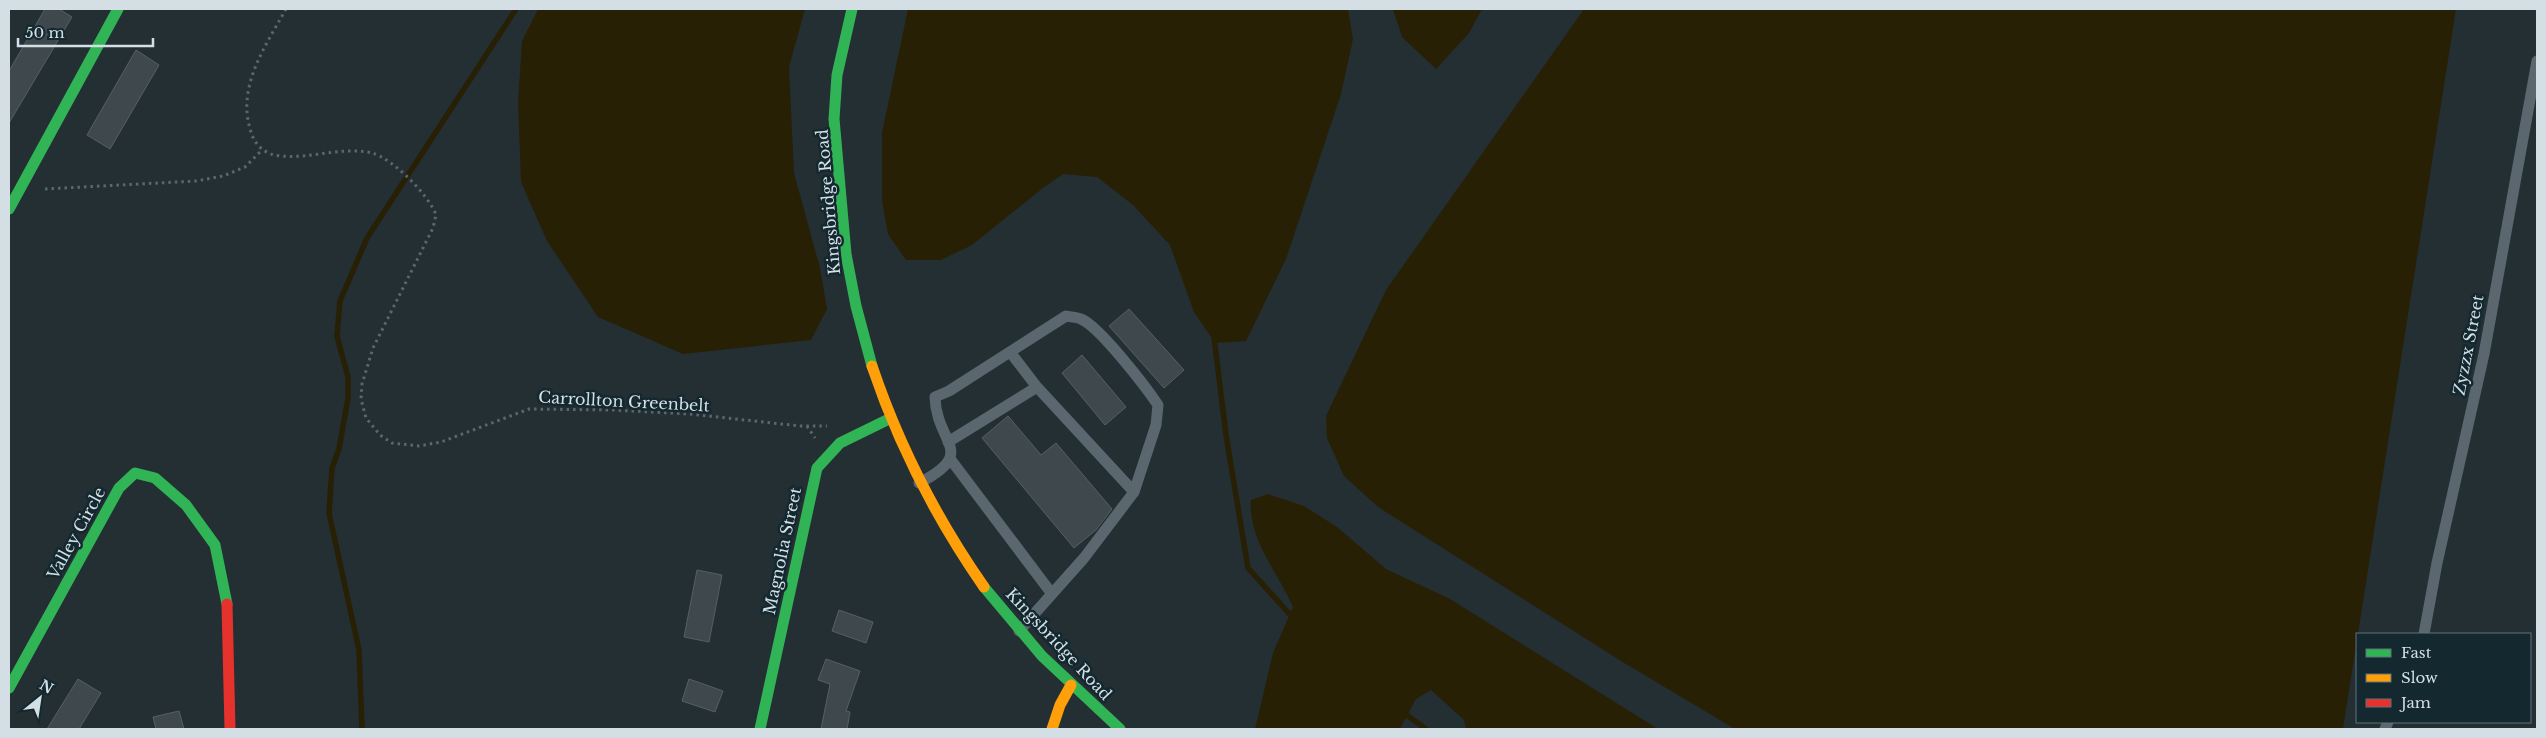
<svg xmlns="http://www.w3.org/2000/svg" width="2546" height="738" font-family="'Libre Baskerville',serif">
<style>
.water{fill:#272005}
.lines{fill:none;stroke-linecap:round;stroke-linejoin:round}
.stream{stroke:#272005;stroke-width:5.5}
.building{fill:#3f484c;stroke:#565f63}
.path{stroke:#5c676d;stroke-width:3;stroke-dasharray:2.5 4;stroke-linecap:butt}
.lane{stroke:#5a676e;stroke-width:11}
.fast{stroke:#30b455;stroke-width:11}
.slow{stroke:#ff9f0a;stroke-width:11}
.jam{stroke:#e5322d;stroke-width:11}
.labels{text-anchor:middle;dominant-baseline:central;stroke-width:5;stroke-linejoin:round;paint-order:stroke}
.street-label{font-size:16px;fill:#d3dfe5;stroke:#142830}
</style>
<rect width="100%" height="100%" fill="#242f34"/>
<!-- water -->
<path class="water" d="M538,9h267l-16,58 5,106 26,95 7,41 -16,31 -128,14 -85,-37 -51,-76 -26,-59 -3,-79 4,-62z
M908,9h440l5,30 -12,55 -55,165 -40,82 -31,2 -21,-31 -24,-67 -37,-40 -36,-28 -34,-3 -20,14 -71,57 -31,15h-35l-18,-26 -6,-33v-68z
M1393,9h89l-13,24 -33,36 -34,-32z
M1584,9h872l-113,720h-608l-114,-68 -243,-154 -34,-31 -17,-38 -1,-22 60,-126z
M1268,494l36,12 33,21 49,42 64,30 208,130h-192l-2,-9 -33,-30 -15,9 -16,30h-145l18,-76 20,-46c-15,-35 -45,-67 -42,-107z"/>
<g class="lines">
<!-- stream -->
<path class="stream" d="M1214,337l12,98 22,133 46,51
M1401,711l25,18
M362,729l-3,-79 -30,-137 3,-45 7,-19 9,-51v-21l-11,-41 3,-35 27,-63 149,-229"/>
</g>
<!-- building -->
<path class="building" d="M45,9h14l13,8 -63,106v-52z
M136,50l23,15 -49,84 -23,-14z
M1129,309l55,61 -20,18 -55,-62z
M1082,355l44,52 -21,18 -43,-52z
M1008,416l33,39 15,-12 56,66 -16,21 -22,18 -92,-110z
M697,570l25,5 -13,67 -25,-5z
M839,610l34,12 -7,21 -34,-12z
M826,659l34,12 -14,40 4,1 -3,17h-26l9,-45 -12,-4z
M78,679l23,14 -22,36h-32z
M689,679l34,12 -8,21 -33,-11z
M179,711l5,18h-28l-3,-12z"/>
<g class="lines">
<!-- path -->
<path class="path" d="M286,9c-21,38 -50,78 -35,123 4,14 15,23 30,24 30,3 61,-10 91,-3 20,5 57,42 64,62l-3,13 -60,120 -11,36 -1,15 5,19 14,17 12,8 27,3 22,-4 88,-33 84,1 77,4 110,12h27
M45,189l151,-8 27,-5 22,-9 17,-17
M807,426l8,12"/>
<!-- lane -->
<path class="lane" d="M1010,352l27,35
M948,442l89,-55 97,105
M951,460l101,134
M919,483c60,-31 17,-39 16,-86l14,-6 117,-75c4,1 11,1 15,3 18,7 65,68 77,86l-2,20 -22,67 -50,66 -65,73
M2424,634l13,-71 47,-209 53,-293
M2385,729l3,-7"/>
<!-- fast -->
<path class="fast" d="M852,9l-15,66 -3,44 12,135 10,52 16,60
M9,209l109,-200
M984,587l58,69 78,73
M9,688l110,-200 16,-15 20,5 31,27 29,40 12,59
M760,729l57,-261 23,-25 49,-24"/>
<!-- slow -->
<path class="slow" d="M872,366c27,80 64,152 112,221
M1052,729l8,-24 11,-20"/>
<!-- jam -->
<path class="jam" d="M227,604l3,125"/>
</g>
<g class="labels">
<!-- street labels -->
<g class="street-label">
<text transform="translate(828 202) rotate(-95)">Kingsbridge Road</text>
<text transform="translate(2468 345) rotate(-79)">Zyzzx Street</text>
<text transform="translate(624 401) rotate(3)">Carrollton Greenbelt</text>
<text transform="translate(76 533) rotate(-61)">Valley Circle</text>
<text transform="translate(782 551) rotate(-78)">Magnolia Street</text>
<text transform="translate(1059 644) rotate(47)">Kingsbridge Road</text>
</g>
</g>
<!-- border -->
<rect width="2546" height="738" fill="none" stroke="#d3dfe5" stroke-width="20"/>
<!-- legend -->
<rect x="2356" y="633" width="175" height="90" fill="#142830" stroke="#607178"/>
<rect x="2366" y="649" width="25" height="8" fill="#30b455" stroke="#607178"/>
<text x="2401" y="658" font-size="15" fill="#d3dfe5">Fast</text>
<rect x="2366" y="674" width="25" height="8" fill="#ff9f0a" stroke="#607178"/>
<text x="2401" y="683" font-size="15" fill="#d3dfe5">Slow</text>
<rect x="2366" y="699" width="25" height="8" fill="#e5322d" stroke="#607178"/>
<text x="2401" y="708" font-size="15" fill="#d3dfe5">Jam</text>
<!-- north arrow -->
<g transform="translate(40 698) rotate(30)" stroke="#142830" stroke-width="4" paint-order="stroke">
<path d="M0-4L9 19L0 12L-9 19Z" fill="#d3dfe5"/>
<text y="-8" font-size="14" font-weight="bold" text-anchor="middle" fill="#d3dfe5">N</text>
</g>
<!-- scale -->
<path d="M18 38v8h135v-8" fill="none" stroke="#d3dfe5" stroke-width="2.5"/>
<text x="25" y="38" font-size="15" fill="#d3dfe5" stroke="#142830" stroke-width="4" paint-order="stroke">50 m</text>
</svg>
